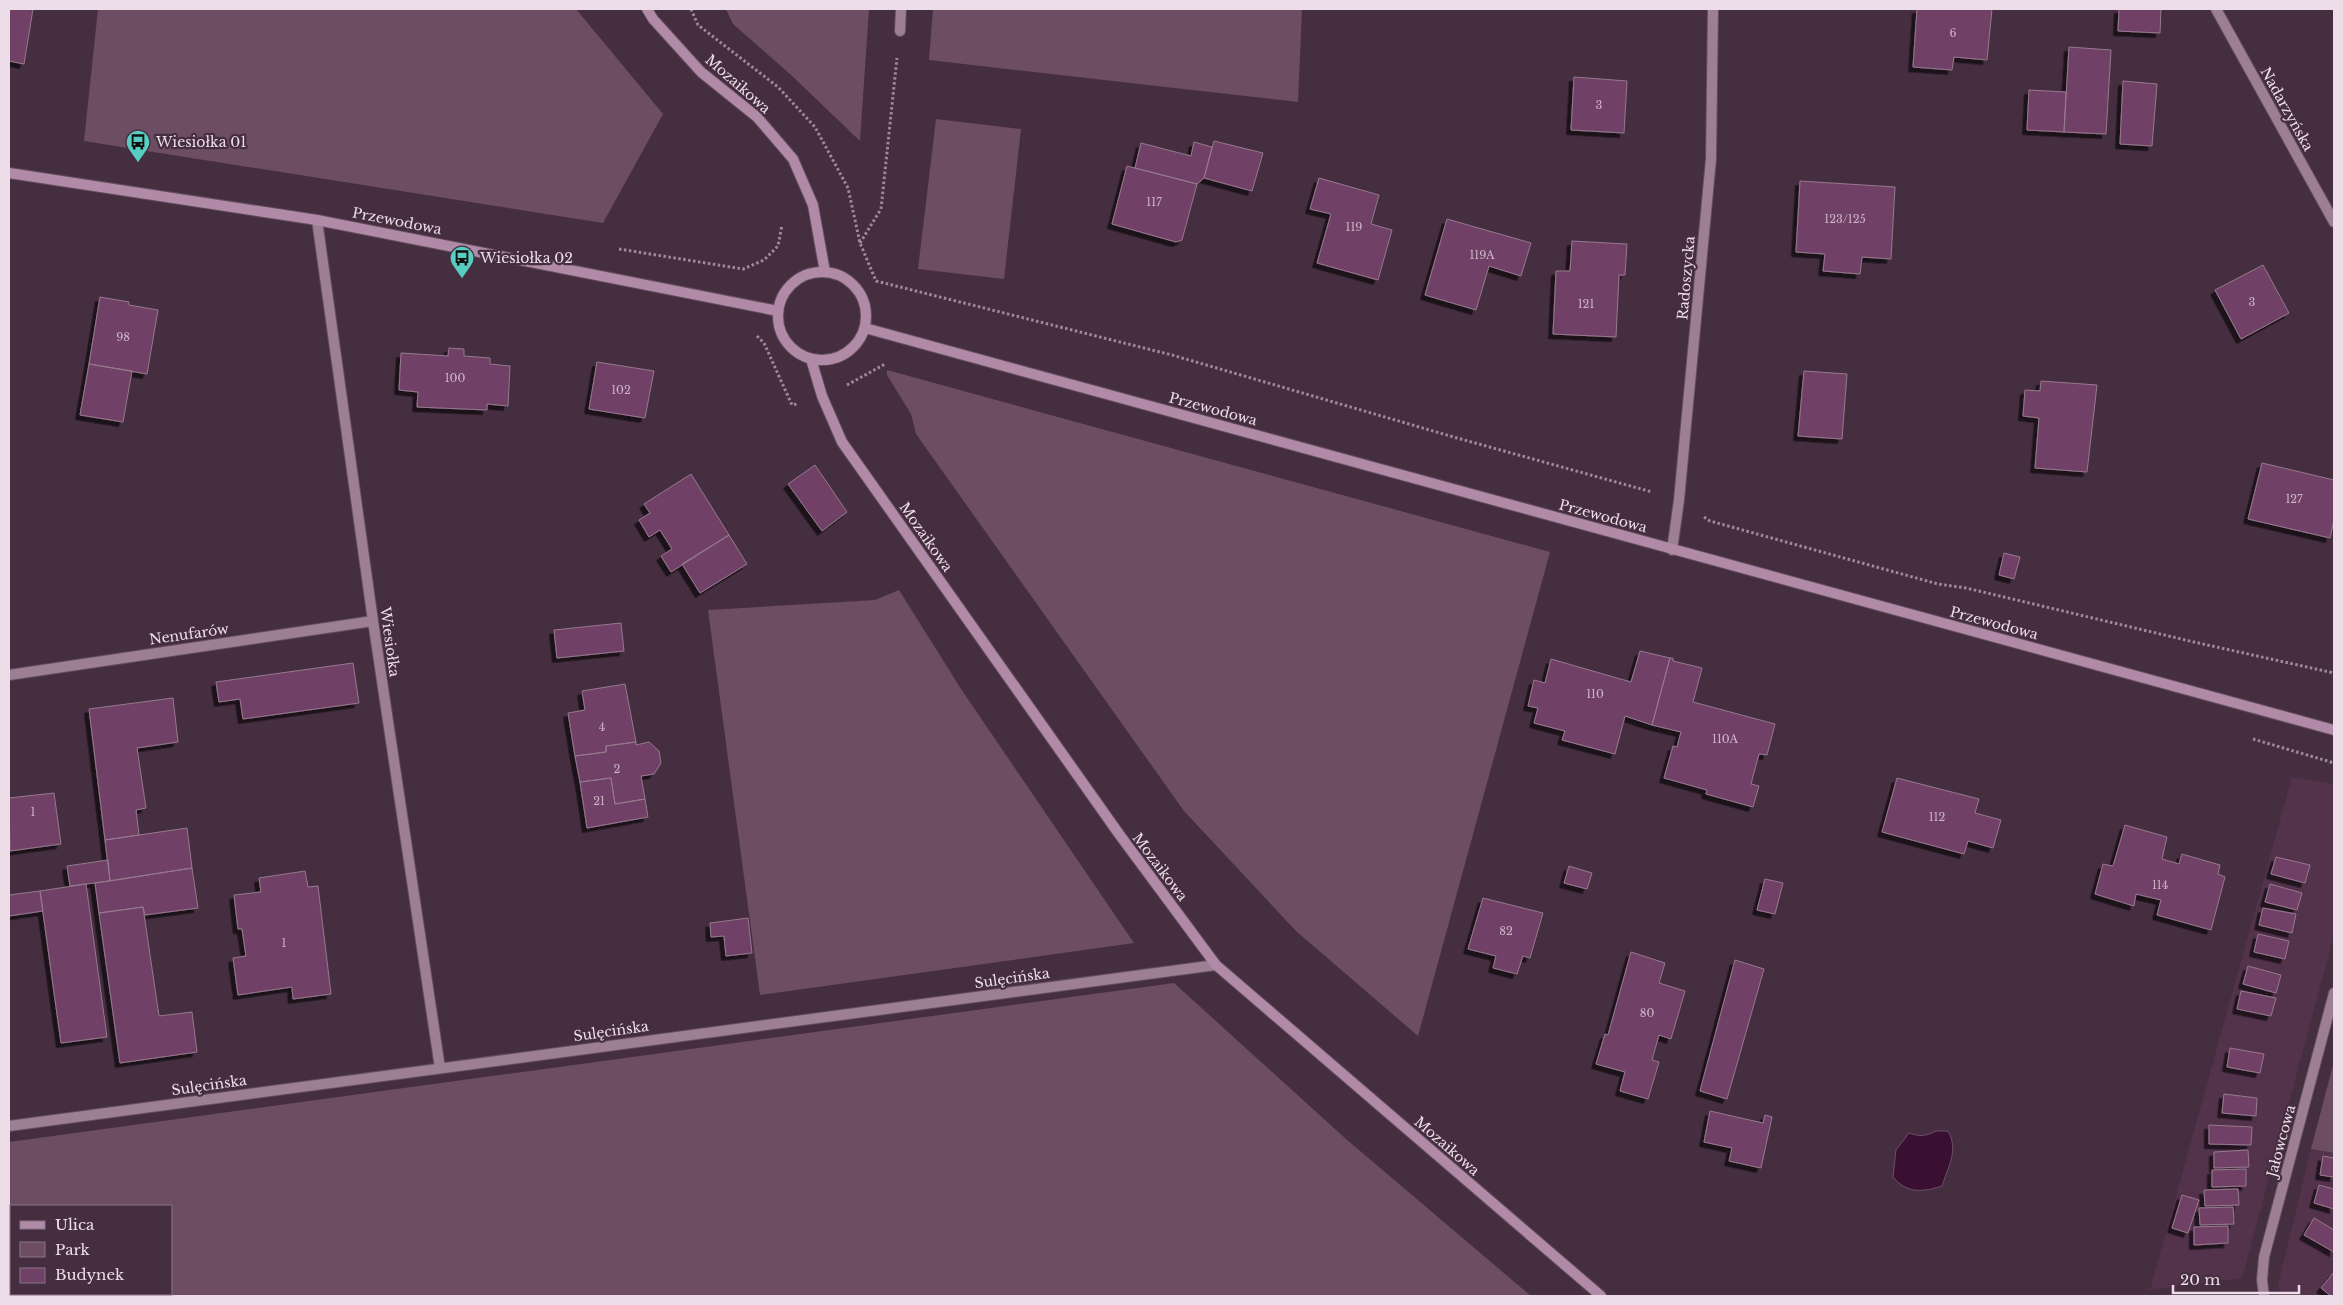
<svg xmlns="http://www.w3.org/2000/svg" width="2343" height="1305" font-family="'Libre Baskerville',serif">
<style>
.built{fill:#52334b}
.green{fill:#6c4d64;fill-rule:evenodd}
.water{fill:#390f32;stroke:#6f4d69}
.building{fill:#704166;stroke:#96798e;filter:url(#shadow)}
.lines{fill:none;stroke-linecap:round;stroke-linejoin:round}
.street-casing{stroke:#624d5d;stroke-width:12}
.secondary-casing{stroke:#624d5d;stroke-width:12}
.path{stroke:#9e8a99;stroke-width:3;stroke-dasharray:2.5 2.5;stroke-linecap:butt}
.street{stroke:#9c7f94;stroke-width:10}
.secondary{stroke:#b08aa7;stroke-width:10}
.labels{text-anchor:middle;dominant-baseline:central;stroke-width:4.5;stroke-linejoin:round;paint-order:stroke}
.number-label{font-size:11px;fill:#ceb6c8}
.street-label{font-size:14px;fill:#eddde9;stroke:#462e41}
.poi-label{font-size:14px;fill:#eddde9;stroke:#462e41;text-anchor:start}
</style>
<defs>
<filter id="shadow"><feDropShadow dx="-4.5" dy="4.5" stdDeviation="0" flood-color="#0009"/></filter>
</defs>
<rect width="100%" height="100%" fill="#462e41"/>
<!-- built -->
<path class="built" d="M2292,777l42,7v151l-92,343 -92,12z
M2311,1149l23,4v143h-52l-4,-11z"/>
<!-- green -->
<path class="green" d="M98,9h478l87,105 -60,109 -519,-82z
M726,9h143l-9,132 -70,-67 -57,-50z
M933,9h369l-4,93 -369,-42z
M936,119l85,10 -17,150 -86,-10z
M887,370l663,182 -132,484 -122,-105 -112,-120 -268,-377 -5,-20 -24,-39z
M899,590l62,99 173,254 -374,52 -52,-385 167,-10z
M1174,983l172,156 185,157h-1522v-154zM11,1206h160v88h-160z
M2334,1061v92l-23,-4z"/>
<!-- water -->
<path class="water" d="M1936,1131h12c11,19 0,36 -6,55 -19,6 -35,8 -49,-9l3,-27 13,-17c11,4 17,3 27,-2z"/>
<!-- building -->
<path class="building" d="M9,9h24l-9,55 -15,-3z
M1917,9h75l-5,51 -33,-3 -2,13 -39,-3z
M2119,9h42l-1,24 -42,-2z
M2069,47l42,3 -5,84 -42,-2z
M1574,77l53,4 -3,52 -53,-3z
M2123,81l34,3 -5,62 -32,-2z
M2029,90l37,2 -2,40 -37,-2z
M1214,141l49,12 -11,38 -48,-13z
M1194,142l18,5 -8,31 -7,6 -62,-16 6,-25 50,13z
M1127,166l70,18 -15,56 -6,2 -64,-18z
M1319,178l60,17 -8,29 21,6 -14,50 -61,-17 14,-49 -21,-5z
M1800,181l95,6 -4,72 -29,-2 -2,17 -37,-3 2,-17 -29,-2z
M1447,219l84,24 -10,33 -32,-10 -13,44 -51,-15z
M1572,241l55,3 -2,31h-6l-3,62 -63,-3 3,-63h14z
M2263,265l26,48 -48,26 -26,-49z
M100,297l29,5v3l29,5 -11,64 -58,-10z
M449,348l15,1v7l26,2v6l20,2 -2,40 -21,-2v6l-70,-3 1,-15 -19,-2 2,-37 47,3z
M597,362l57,9 -9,47 -56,-9z
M89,364l43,7 -9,51 -43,-7z
M1804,371l43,3 -5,65 -44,-3z
M2041,381l56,4 -10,87 -52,-4 4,-50 -16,-2 2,-26 15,1z
M2262,463l72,17v40l-4,18 -82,-19z
M815,465l32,47 -25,19 -34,-47z
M691,474l38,61 -58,37 -10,-16 11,-7 -12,-19 -11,7 -10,-17 11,-7 -6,-9z
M729,535l18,29 -47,29 -18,-29z
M2004,553l16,4 -6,22 -15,-4z
M621,623l3,28 -67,7 -3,-28z
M1640,651l30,7 -18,67 -27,-9 -10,38 -53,-14 3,-9 -31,-8 4,-15 -10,-2 6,-26 11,3 6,-24 80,23z
M1670,658h3v3l29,7 -9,34 82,22 -8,31 -8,-1 -8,30 8,2 -6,21 -47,-13 1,-4 -43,-12 9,-32 4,1 4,-15 -29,-7z
M353,663l6,40 -116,16 -3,-20 -21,3 -3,-20z
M625,684l11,58 -30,4v6l-31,4 -7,-43 17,-3 -3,-19z
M173,698l5,44 -41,6 9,60 -10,2 3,25 -34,5 -16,-131z
M636,742v3l13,-3 10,9 2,12 -7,11 -13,2 4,23 -30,5 -4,-26 -31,4 -5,-26 31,-4v-6z
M611,778l4,26 30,-5 3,18 -61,11 -7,-46z
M1897,778l82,21 -4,14 26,7 -8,28 -25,-7 -4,13 -82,-22z
M54,793l7,51 -51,7 -1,-53z
M2125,825l42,12 -5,22 17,5 3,-10 38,11 -2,9 7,3 -14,53 -54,-15 4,-15 -25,-6 -2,12 -39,-12 8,-30 10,2z
M187,828l5,40 -82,13 -5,-41z
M2276,857l34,8 -5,18 -34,-9z
M108,860l2,21 -40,5 -3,-20z
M1569,866l23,7 -5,16 -23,-6z
M192,868l6,40 -53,7 -2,-8 -44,6 -4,-30z
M305,871l3,16 10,-1 13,108 -38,5 -1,-12 -54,8 -5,-37 13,-2 -4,-27h-4l-4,-34 27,-3 -2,-14z
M1765,879l18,4 -8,31 -18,-4z
M86,884l21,153 -46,6 -21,-152z
M2270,884l32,9 -5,17 -32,-8z
M40,891l3,20 -34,5v-21z
M1483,898l60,15 -13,45 -7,-2 -6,18 -24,-6 3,-12 -28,-7z
M143,907l16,109 33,-4 5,40 -77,11 -21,-150z
M2263,908l33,6 -4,19 -33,-8z
M748,918l4,35 -26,3 -2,-20 -13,1 -1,-14z
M2258,934l31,7 -4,18 -31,-7z
M1631,952l34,11 -6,20 26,8 -14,48 -12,-4 -7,25 7,2 -11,37 -28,-8 5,-19 -29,-8 9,-30 3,1z
M1735,960l29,9 -37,130 -27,-8z
M2248,966l33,9 -5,18 -33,-9z
M2241,991l35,7 -5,18 -34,-7z
M2230,1048l34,6 -4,19 -33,-6z
M2224,1094l33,4 -1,18 -34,-3z
M1710,1111l53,12 2,-8 7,2 -11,51 -32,-7 3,-13 -28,-6z
M2209,1125l43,2 -1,18 -42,-1z
M2248,1150l1,17 -35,1v-16z
M2323,1156l11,2v19l-14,-2z
M2246,1169v17l-34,1v-17z
M2319,1185l15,4v20l-20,-6z
M2238,1189l1,16 -34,1 -1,-16z
M2182,1195l17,5 -11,33 -16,-5z
M2233,1207l1,17 -34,1 -1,-17z
M2314,1218l20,12v22l-30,-17z
M2228,1226v17l-34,2v-18z
M2334,1272v24h-3l-10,-8z"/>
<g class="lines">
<defs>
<path id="street" d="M2216,9l118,213
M900,31l1,-22
M317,220l56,401 67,447
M1672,550l7,-50 32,-341 2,-150
M9,675l364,-54
M9,1126l1207,-161
M2264,1296l-2,-16 2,-23 70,-264"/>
<path id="secondary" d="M647,9l6,10 48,53 56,45 36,42 20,46 12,67
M9,173l308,47 461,91
M778 316a44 44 0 1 1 88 0a44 44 0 1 1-88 0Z
M865,328l1469,402
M811,359l11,37 20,46 277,392 97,131 385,331"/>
</defs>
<!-- street casing -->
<use href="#street" class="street-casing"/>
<!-- secondary casing -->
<use href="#secondary" class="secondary-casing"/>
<!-- path -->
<path class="path" d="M691,9l7,16 80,62 37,40 33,61 12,55 16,38 296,74 285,83 195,54
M860,243l21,-34 16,-151
M619,249l124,20 21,-9 14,-14 4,-21
M757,336l7,7 28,62 5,-1
M847,385l38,-21
M1704,517l6,4 228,63 28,4 228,54 140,31
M2253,739l81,24"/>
<!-- street -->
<use href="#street" class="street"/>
<!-- secondary -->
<use href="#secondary" class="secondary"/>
</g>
<!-- icons -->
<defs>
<symbol id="bus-pin" viewBox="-11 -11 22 30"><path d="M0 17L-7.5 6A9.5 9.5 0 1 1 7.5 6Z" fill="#57cec1" stroke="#462e41"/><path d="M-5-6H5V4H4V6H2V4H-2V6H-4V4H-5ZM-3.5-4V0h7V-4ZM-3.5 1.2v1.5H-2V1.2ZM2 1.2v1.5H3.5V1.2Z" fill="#111"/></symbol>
</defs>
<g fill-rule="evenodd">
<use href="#bus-pin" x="124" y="128" width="28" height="38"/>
<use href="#bus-pin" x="448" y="244" width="28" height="38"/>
</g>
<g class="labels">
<!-- number labels -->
<g class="number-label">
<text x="1953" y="33">6</text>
<text x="1599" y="105">3</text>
<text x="1154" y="202">117</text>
<text x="1845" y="219">123/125</text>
<text x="1354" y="227">119</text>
<text x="1482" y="255">119A</text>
<text x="2252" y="302">3</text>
<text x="1586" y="304">121</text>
<text x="123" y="337">98</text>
<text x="455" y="378">100</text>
<text x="621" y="390">102</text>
<text x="2294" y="499">127</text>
<text x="1595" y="694">110</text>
<text x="602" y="727">4</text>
<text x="1725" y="739">110A</text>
<text x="617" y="769">2</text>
<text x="599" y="801">21</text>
<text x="33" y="812">1</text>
<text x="1937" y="817">112</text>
<text x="2160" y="885">114</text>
<text x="1506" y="931">82</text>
<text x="284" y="943">1</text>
<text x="1647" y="1013">80</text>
</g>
<!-- street labels -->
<g class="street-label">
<text transform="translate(738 84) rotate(41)">Mozaikowa</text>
<text transform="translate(2287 109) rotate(61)">Nadarzyńska</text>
<text transform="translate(397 221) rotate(11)">Przewodowa</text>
<text transform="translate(1686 278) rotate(-85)">Radoszycka</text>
<text transform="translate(1213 409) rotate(15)">Przewodowa</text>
<text transform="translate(1603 516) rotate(15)">Przewodowa</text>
<text transform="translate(926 537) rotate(55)">Mozaikowa</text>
<text transform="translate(1994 623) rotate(15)">Przewodowa</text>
<text transform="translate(189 634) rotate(-8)">Nenufarów</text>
<text transform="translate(390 642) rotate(82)">Wiesiołka</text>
<text transform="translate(1160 867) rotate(53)">Mozaikowa</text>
<text transform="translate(1012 978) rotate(-8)">Sulęcińska</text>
<text transform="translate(611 1031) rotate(-8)">Sulęcińska</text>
<text transform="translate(209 1085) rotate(-8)">Sulęcińska</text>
<text transform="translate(2281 1141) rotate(-75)">Jałowcowa</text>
<text transform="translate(1447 1146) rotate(41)">Mozaikowa</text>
</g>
<!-- poi labels -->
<g class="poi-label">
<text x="156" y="142">Wiesiołka 01</text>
<text x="480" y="258">Wiesiołka 02</text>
</g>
</g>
<!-- border -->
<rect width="2343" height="1305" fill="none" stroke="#eddde9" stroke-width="20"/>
<!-- legend -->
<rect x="10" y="1205" width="162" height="90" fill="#462e41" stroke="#897484"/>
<rect x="20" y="1221" width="25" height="8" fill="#b08aa7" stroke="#897484"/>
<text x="55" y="1230" font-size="15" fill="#eddde9">Ulica</text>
<rect x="20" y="1242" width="25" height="15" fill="#6c4d64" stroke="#897484"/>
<text x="55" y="1255" font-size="15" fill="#eddde9">Park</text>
<rect x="20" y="1268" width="25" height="15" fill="#704166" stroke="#897484"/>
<text x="55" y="1280" font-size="15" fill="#eddde9">Budynek</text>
<!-- scale -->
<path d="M2173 1285v8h126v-8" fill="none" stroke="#eddde9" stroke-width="2.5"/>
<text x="2180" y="1285" font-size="15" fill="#eddde9" stroke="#462e41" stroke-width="4" paint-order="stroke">20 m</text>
</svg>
